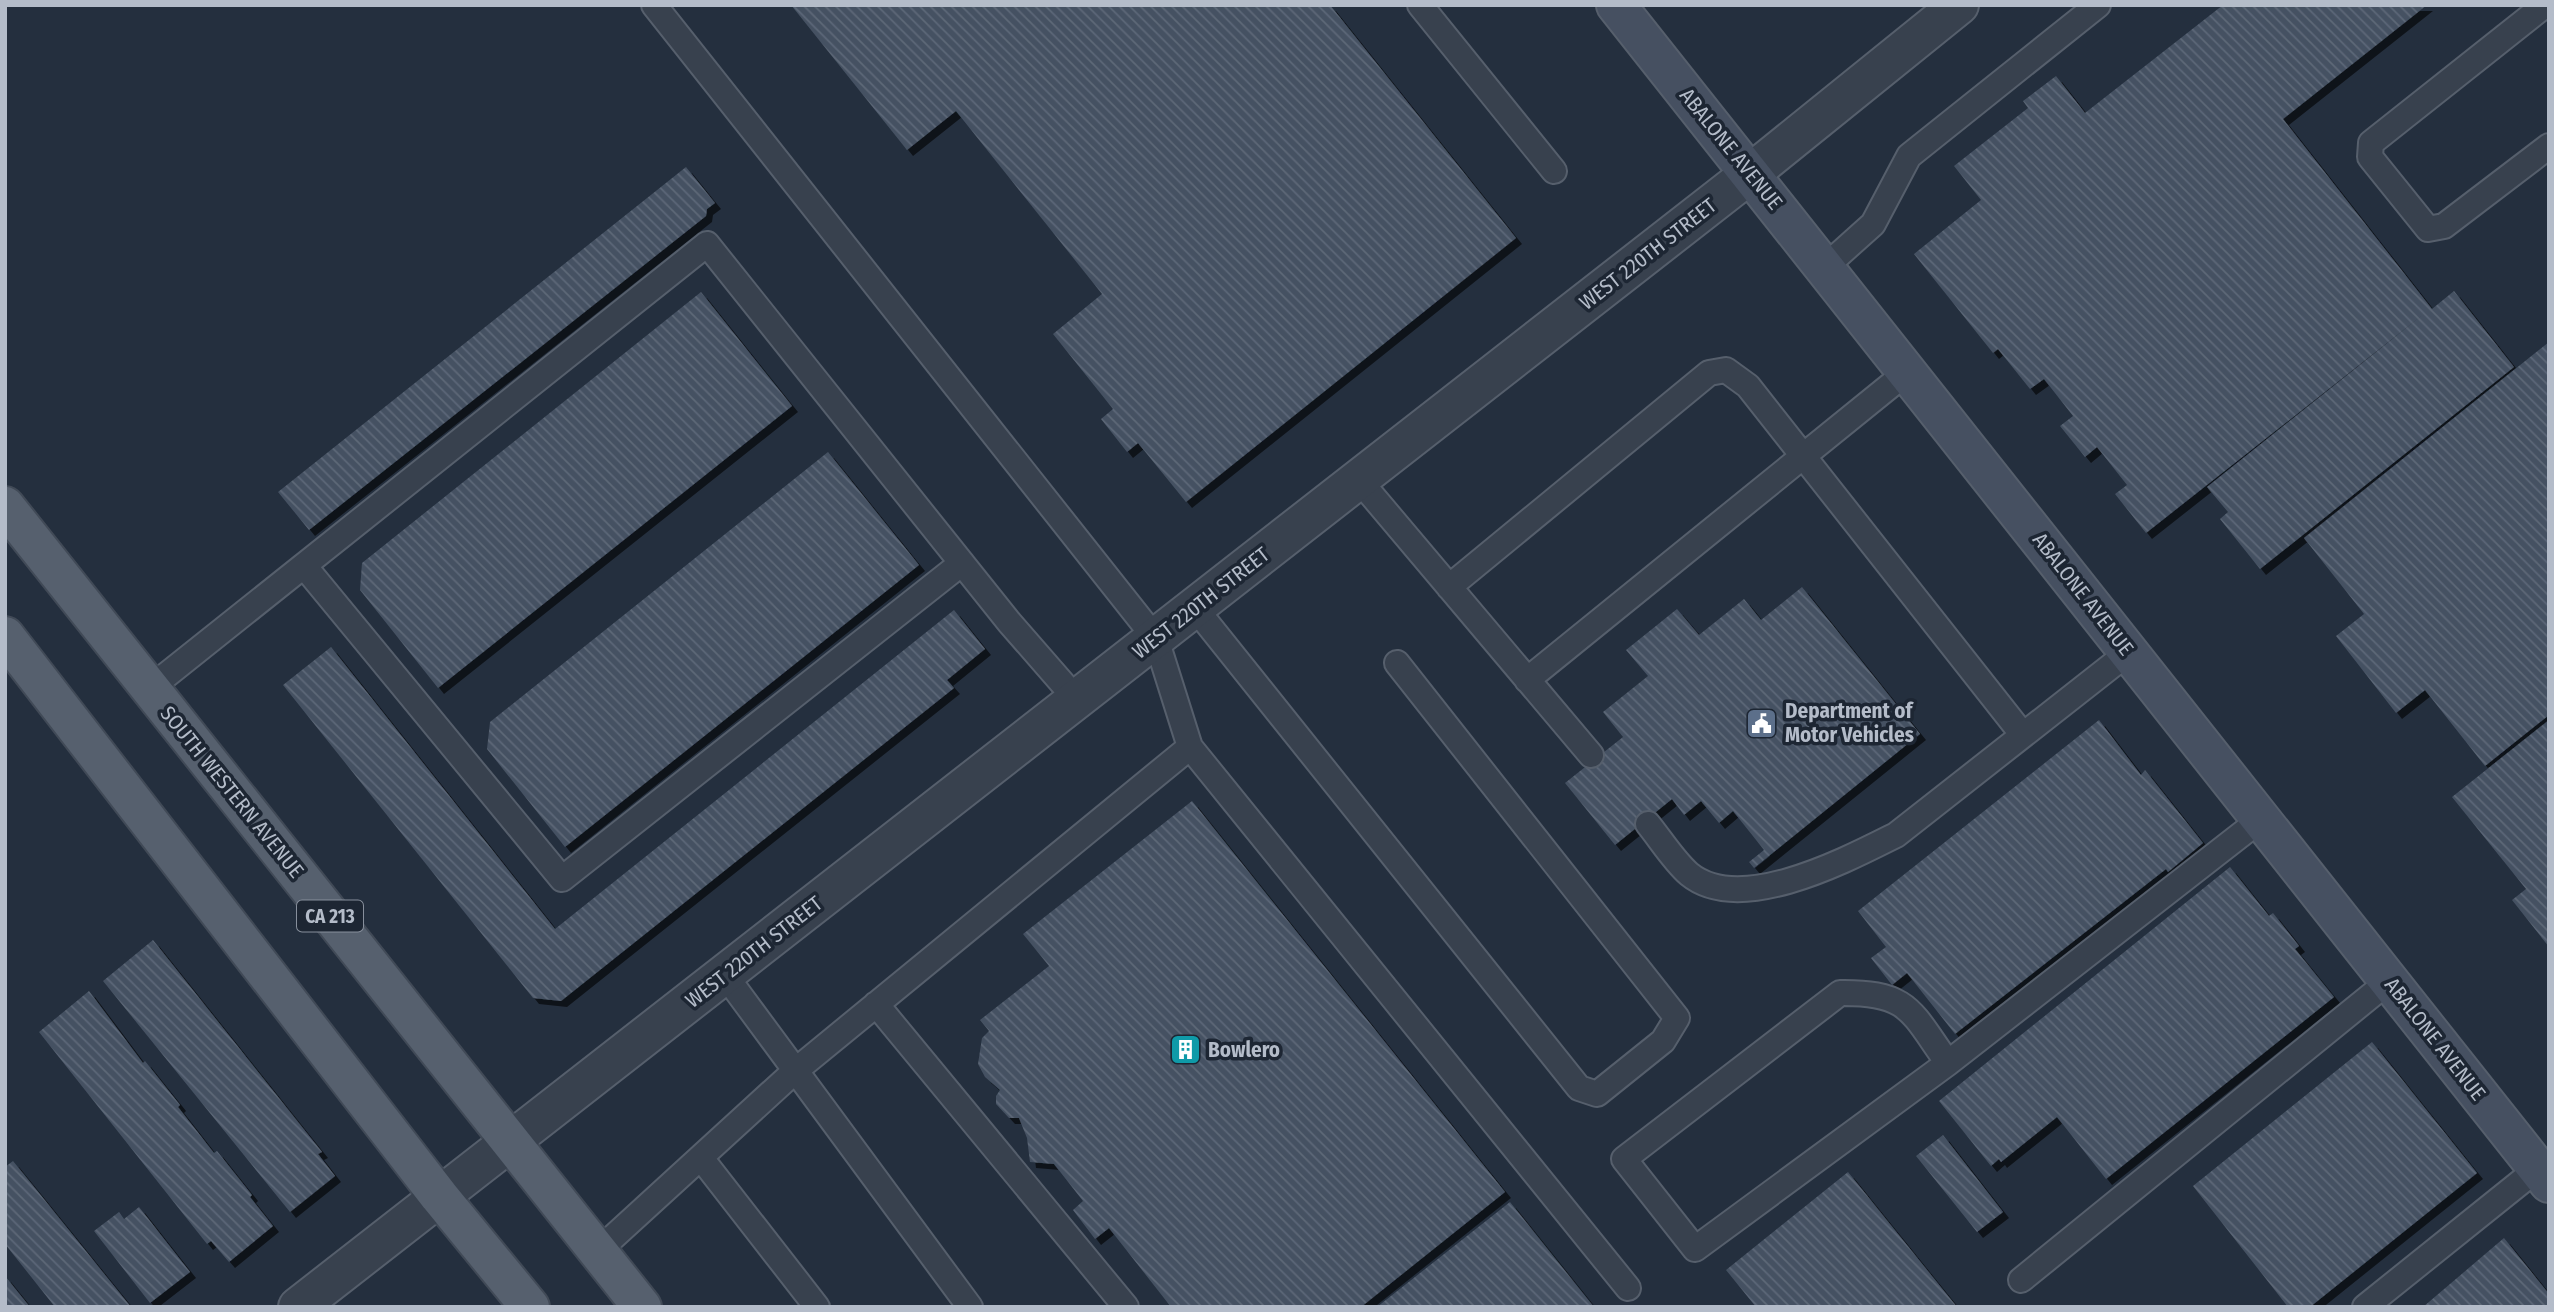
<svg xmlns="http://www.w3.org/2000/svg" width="2554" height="1312" font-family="'Fira Sans Condensed',sans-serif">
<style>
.building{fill:url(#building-back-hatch);filter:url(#shadow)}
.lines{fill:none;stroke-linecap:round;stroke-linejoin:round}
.lane-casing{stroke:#565f6c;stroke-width:28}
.street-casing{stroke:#565f6c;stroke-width:42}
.secondary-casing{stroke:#565f6c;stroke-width:42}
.primary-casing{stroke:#414a57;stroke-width:42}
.lane{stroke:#38414e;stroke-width:24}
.street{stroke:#38414e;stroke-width:38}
.secondary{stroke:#465061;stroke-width:38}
.primary{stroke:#56606e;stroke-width:38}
.labels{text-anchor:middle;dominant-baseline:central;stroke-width:7;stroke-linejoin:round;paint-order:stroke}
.shield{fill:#1d2633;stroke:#878f9c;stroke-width:2}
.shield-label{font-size:19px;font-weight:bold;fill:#b4bcc9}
.street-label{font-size:21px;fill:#b4bcc9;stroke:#1d2633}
.poi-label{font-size:21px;font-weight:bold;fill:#b4bcc9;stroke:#1d2633;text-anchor:start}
</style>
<defs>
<pattern id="building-back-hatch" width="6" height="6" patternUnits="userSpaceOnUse" patternTransform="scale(1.75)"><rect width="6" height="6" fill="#455162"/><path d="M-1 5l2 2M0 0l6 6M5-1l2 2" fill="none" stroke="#5d6877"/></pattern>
<filter id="shadow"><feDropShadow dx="6" dy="6" stdDeviation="0" flood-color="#0009"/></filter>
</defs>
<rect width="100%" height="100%" fill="#242f3e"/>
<!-- building -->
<path class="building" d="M791,5h539l186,233 -330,264 -48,-59 -11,9 -26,-33 12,-10 -60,-75 49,-40 -146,-183 -49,39z
M2223,5h204l-144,114 149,190 22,-18 60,76 -254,202 -40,-50 8,-7 -21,-25 218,-174 -279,220 -31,-39 12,-9 -30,-38 -12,10 -25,-31 13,-10 -29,-37 -14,10 -32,-40 -5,4 -79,-99 67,-54 -27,-34 74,-58 -5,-7 33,-25 29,37z
M686,167l29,36 -8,6 -1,7 -397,314 -31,-38z
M701,292l91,114 -354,282 -78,-98 2,-27z
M2549,342v373l-64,51 -60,-76 -29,23 -60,-77 28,-22 -60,-76z
M828,452l91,113 -354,282 -78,-98 3,-27z
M1802,587l118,147 -166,134 -5,-6 15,-12 -31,-39 -14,12 -18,-22 -17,14 -12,-16 -57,46 -50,-62 58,-46 -20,-25 45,-36 -22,-26 51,-41 22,26 45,-36 17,21z
M954,610l31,39 -38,31 7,8 -393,313 -28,-3 -250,-313 48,-38 224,282z
M2099,720l42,55 4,-5 58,73 -35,29 -2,-3 -211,165 -48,-61 -15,12 -21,-27 15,-11 -28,-36z
M2549,720v227l-37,-47 14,-11 -74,-92z
M1192,801l313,391 -144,115h-190l-62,-79 -14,11 -22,-29 10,-9 -29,-37 -24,-2 -3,-24 -8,-20h-10l-13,-14v-8l4,-6 -15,-13 -7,-13 4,-26 7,-7 -9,-11 69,-54 -26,-32z
M2230,867l39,49 4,-3 26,33 -4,3 39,48 -228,182 -49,-62 -56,45 -2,-3 -8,7 -52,-65z
M153,940l169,212 -4,2 17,22 -45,36 -187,-231z
M89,991l54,72 2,-2 35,44 -2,2 36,46 3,-2 35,44 -2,2 23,29 -44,36 -18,-21 -4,3 -168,-212z
M2372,1042l105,131 -167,134h-22l-95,-121z
M1943,1135l60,77 -26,20 -61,-76z
M13,1161l26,32 92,114h-76l-50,-63v-77z
M1848,1172l109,135h-201l-30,-37z
M1510,1202l84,105h-217z
M139,1207l51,65 -40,31 -56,-72 25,-19 5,7z
M2504,1238l45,56v13h-126z
M5,1276l25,31h-25z"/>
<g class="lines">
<defs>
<path id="lane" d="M1420,5l134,166
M2545,5l-174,138 -1,14 58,72 16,-3 105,-80
M1825,267l48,-43 36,-68 189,-151
M1359,480l232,275
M305,567l257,312 400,-316
M1449,587l260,-214 17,-3 22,16 275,349
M1195,608l384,480 18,6 66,-53 14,-23 -280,-355
M1527,680l380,-308
M149,689l558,-445 302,378 68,78
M1190,747l438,541
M1648,824c13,16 26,37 41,50 51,42 157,-14 207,-39l233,-183
M725,975l245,332
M876,1004l250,303
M1948,1063c-37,-51 -38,-71 -108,-70l-216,166 71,90 253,-186 313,-244
M701,1158l116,149
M598,1251l197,-180 395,-324 -34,-108 -502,-634
M2021,1280l368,-299
M2365,1307l172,-138"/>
<path id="street" d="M298,1307l1453,-1134 208,-168"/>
<path id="secondary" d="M1616,5l933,1178"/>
<path id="primary" d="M5,506l637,801
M5,636l434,560 91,111"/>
</defs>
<!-- lane casing -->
<use href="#lane" class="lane-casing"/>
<!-- street casing -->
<use href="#street" class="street-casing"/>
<!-- secondary casing -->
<use href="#secondary" class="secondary-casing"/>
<!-- primary casing -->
<use href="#primary" class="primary-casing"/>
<!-- lane -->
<use href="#lane" class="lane"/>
<!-- street -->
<use href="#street" class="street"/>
<!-- secondary -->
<use href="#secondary" class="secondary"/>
<!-- primary -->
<use href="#primary" class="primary"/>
</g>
<!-- icons -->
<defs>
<symbol id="civic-square" viewBox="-11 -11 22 22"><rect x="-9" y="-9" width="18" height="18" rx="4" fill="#5c6f8a" stroke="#1d2633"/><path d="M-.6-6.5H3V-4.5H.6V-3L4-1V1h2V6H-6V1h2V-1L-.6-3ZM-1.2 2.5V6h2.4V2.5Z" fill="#fff"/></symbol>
<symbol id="building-square" viewBox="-11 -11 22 22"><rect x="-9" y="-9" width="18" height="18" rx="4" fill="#0f9aa8" stroke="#1d2633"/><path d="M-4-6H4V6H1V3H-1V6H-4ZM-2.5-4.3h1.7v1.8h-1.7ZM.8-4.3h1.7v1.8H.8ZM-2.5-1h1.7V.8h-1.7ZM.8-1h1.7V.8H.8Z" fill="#fff"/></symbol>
</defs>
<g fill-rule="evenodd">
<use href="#civic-square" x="1744" y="706" width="35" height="35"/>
<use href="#building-square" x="1168" y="1032" width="35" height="35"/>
</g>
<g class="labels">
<!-- shield labels -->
<rect class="shield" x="297" y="900.5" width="66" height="31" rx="5"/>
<g class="shield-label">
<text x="330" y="916">CA 213</text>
</g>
<!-- street labels -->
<g class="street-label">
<text transform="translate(1731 149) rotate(51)">ABALONE AVENUE</text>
<text transform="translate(1648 254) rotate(-38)">WEST 220TH STREET</text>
<text transform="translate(2083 594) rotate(52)">ABALONE AVENUE</text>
<text transform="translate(1201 603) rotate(-38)">WEST 220TH STREET</text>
<text transform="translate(232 792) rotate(51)">SOUTH WESTERN AVENUE</text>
<text transform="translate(754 952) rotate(-38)">WEST 220TH STREET</text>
<text transform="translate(2435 1039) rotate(52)">ABALONE AVENUE</text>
</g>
<!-- poi labels -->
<g class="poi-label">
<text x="1785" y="711">Department of<tspan x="1785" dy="24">Motor Vehicles</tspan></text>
<text x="1208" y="1050">Bowlero</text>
</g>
</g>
<!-- border -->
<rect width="2554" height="1312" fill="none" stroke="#b4bcc9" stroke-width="14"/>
</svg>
